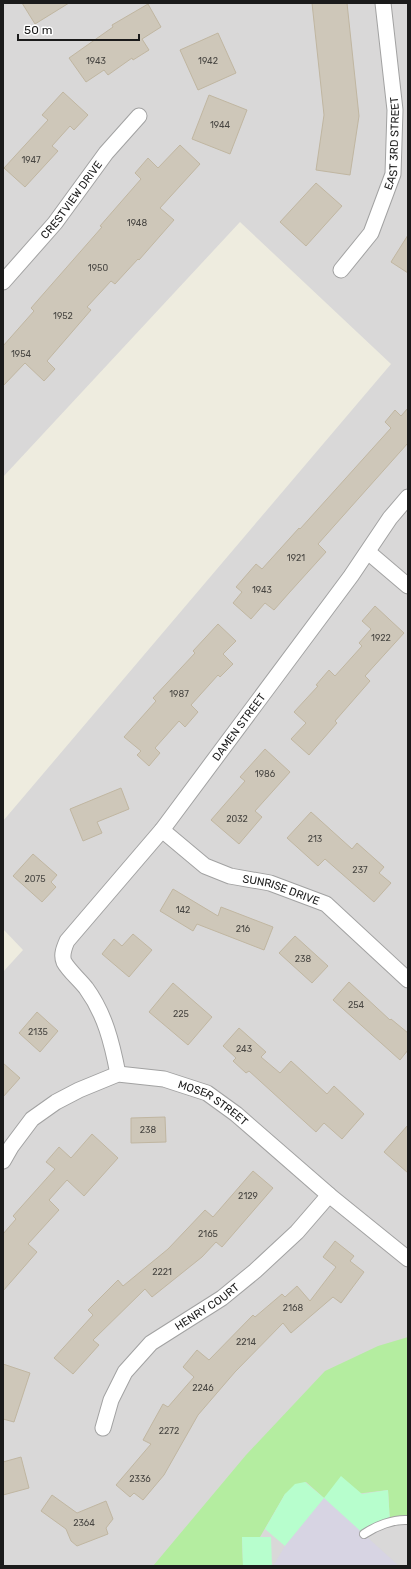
<svg xmlns="http://www.w3.org/2000/svg" width="411" height="1569" font-family="Rubik,sans-serif">
<style>
.residential{fill:#d9d8d8}
.grass{fill:#b4eda0}
.park{fill:#b7fecd}
.plaza{fill:#d7d4e3}
.building{fill:#cec7b9;stroke:#c0b6a1}
.lines{fill:none;stroke-linecap:round;stroke-linejoin:round}
.lane-casing{stroke:#a2a2a2;stroke-width:10}
.street-casing{stroke:#a2a2a2;stroke-width:17}
.lane{stroke:#fff;stroke-width:8}
.street{stroke:#fff;stroke-width:15}
.labels{text-anchor:middle;dominant-baseline:central;stroke-width:3;stroke-linejoin:round;paint-order:stroke}
.number-label{font-size:9px;fill:#484642}
.street-label{font-size:11px;fill:#1b1b1b;stroke:#fff}
</style>
<rect width="100%" height="100%" fill="#eeecdf"/>
<!-- residential -->
<path class="residential" d="M3,3h405v1563h-405v-594l20,-22 -20,-21v-108l388,-457 -151,-142 -237,255z"/>
<!-- grass -->
<path class="grass" d="M408,1337v183l-18,3 -2,-33 -64,8 -18,-16 -21,12 -25,43h-18l1,29h-90l93,-111 79,-84 53,-25z"/>
<!-- park -->
<path class="park" d="M341,1476l21,18 26,-4 2,33 -26,11 -53,-19 -26,31 -20,-17 20,-35 10,-10 10,-2 19,16z
M242,1537h29l1,29h-29z"/>
<!-- plaza -->
<path class="plaza" d="M324,1498l75,68h-126l12,-20z"/>
<!-- building -->
<path class="building" d="M22,3h47l-34,21z
M312,3h35l12,113 -9,59 -34,-5 8,-55z
M148,4l13,23 -19,12 7,11 -16,10 -1,-2 -24,17 -4,-5 -18,12 -17,-24 44,-31 -1,-2z
M218,33l18,40 -38,17 -18,-40z
M63,92l25,23 -14,15 -4,-4 -18,20 6,5 -33,36 -21,-19 44,-48 -6,-5z
M209,95l38,15 -17,44 -38,-15z
M180,145l20,19 -40,44 14,12 -35,40 -1,-1 -23,25 -4,-3 -24,26 4,3 -44,51 8,8 -11,12 -19,-18 -22,23v-40l31,-35 -3,-3 71,-81 -2,-1 41,-47 -6,-6 13,-15 10,10z
M316,183l26,23 -36,40 -26,-24z
M408,235v38l-17,-11z
M408,408v35l-90,101 8,8 -37,41 -15,17 -9,-7 -14,16 -18,-16 9,-11 -6,-5 20,-23 6,5 37,-41 1,1 91,-101 -6,-6 10,-12 6,6z
M375,606l29,27 -39,43 5,5 -35,40 2,2 -28,32 -18,-16 15,-16 -12,-11 24,-26 -2,-1 13,-15 6,6 27,-30 -3,-3 12,-14 -9,-8z
M218,624l18,17 -13,13 10,10 -13,13 -2,-2 -27,30 7,7 -13,15 -6,-6 -24,27 5,5 -11,13 -12,-11 4,-4 -17,-14 32,-36 -3,-3 42,-45 -2,-2z
M265,749l25,23 -35,39 7,6 -23,27 -28,-24 34,-39 -5,-4z
M121,788l8,21 -32,13 5,11 -19,8 -13,-32z
M311,812l41,37 5,-6 27,24 -5,6 12,10 -17,19 -49,-43 -7,7 -31,-28z
M33,854l24,21 -6,7 5,5 -14,15 -29,-26z
M173,889l45,27 3,-9 52,20 -9,23 -67,-26 -4,7 -33,-20z
M133,934l19,16 -23,27 -27,-23 12,-15 8,7z
M295,936l33,30 -16,17 -33,-30z
M349,982l41,38 1,-1 17,14v17l-8,10 -67,-60z
M173,983l39,34 -24,28 -39,-33z
M37,1012l21,19 -18,21 -21,-19z
M239,1028l27,24 -5,5 19,16 11,-12 36,33 7,-8 30,28 -22,25 -18,-16 -8,9 -67,-61 -3,2 -13,-12 3,-3 -13,-12z
M3,1063l17,15 -17,19z
M165,1117l1,25 -35,1v-25z
M408,1125v48l-24,-21z
M92,1134l26,24 -34,38 -17,-16 -18,20 10,10 -31,34 9,8 -34,39v-57l13,-15 -3,-3 42,-47 -9,-7 13,-15 12,11z
M253,1171l20,17 -51,59 -6,-5 -14,15 -50,40 -7,-8 -52,51 6,5 -26,29 -19,-16 39,-43 -5,-5 30,-30 5,6 45,-37 37,-39 8,7z
M335,1241l19,15 -4,5 14,11 -23,31 -8,-6 -42,36 -8,-10 -48,49 -37,43 -34,60 -21,25 -9,-7 -4,4 -14,-12 35,-41 -8,-4 20,-36 5,3 26,-30 -11,-10 14,-17 12,10 44,-45 2,2 27,-23 3,3 12,-11 13,15 26,-34 -13,-10z
M3,1364l27,9 -16,49 -11,-3z
M21,1457l8,31 -26,7v-33z
M52,1495l25,18 29,-12 7,18 -7,9 2,6 -31,12 -6,-5 -5,-12 -25,-18z"/>
<g class="lines">
<defs>
<path id="lane" d="M364,1534c12,-8 29,-15 44,-14"/>
<g id="street">
<path id="s1" d="M341,270l30,-37 22,-59 2,-64 -12,-107"/>
<path id="s2" d="M3,282l52,-59 51,-70 33,-37"/>
<path d="M368,552l40,34"/>
<path id="s3" d="M162,830l43,36 25,10 40,7 56,21 82,76"/>
<path id="s4" d="M118,1074c-6,-31 -13,-60 -32,-86 -7,-9 -17,-17 -22,-26 -3,-7 0,-14 3,-21l95,-111 189,-254 39,-58 18,-21"/>
<path id="s5" d="M3,1161l8,-14 21,-28 24,-17 23,-12 39,-16 46,5 43,14 29,21 93,81 79,64"/>
<path id="s6" d="M103,1428l8,-28 14,-28 26,-29 71,-45 33,-27 42,-39 32,-37"/>
</g>
</defs>
<!-- lane casing -->
<use href="#lane" class="lane-casing"/>
<!-- street casing -->
<use href="#street" class="street-casing"/>
<!-- lane -->
<use href="#lane" class="lane"/>
<!-- street -->
<use href="#street" class="street"/>
</g>
<g class="labels">
<!-- number labels -->
<g class="number-label">
<text x="96" y="61">1943</text>
<text x="208" y="61">1942</text>
<text x="220" y="125">1944</text>
<text x="31" y="160">1947</text>
<text x="137" y="223">1948</text>
<text x="98" y="268">1950</text>
<text x="63" y="316">1952</text>
<text x="21" y="354">1954</text>
<text x="296" y="558">1921</text>
<text x="262" y="590">1943</text>
<text x="381" y="638">1922</text>
<text x="179" y="694">1987</text>
<text x="265" y="774">1986</text>
<text x="237" y="819">2032</text>
<text x="315" y="839">213</text>
<text x="360" y="870">237</text>
<text x="35" y="879">2075</text>
<text x="183" y="910">142</text>
<text x="243" y="929">216</text>
<text x="303" y="959">238</text>
<text x="356" y="1005">254</text>
<text x="181" y="1014">225</text>
<text x="38" y="1032">2135</text>
<text x="244" y="1049">243</text>
<text x="148" y="1130">238</text>
<text x="248" y="1196">2129</text>
<text x="208" y="1234">2165</text>
<text x="162" y="1272">2221</text>
<text x="293" y="1308">2168</text>
<text x="246" y="1342">2214</text>
<text x="203" y="1388">2246</text>
<text x="169" y="1431">2272</text>
<text x="140" y="1479">2336</text>
<text x="84" y="1523">2364</text>
</g>
<!-- street labels -->
<g class="street-label">
<text stroke="none"><textPath href="#s1" startOffset="141">EAST 3RD STREET</textPath></text>
<text stroke="none"><textPath href="#s2" startOffset="107">CRESTVIEW DRIVE</textPath></text>
<text stroke="none"><textPath href="#s4" startOffset="423">DAMEN STREET</textPath></text>
<text stroke="none"><textPath href="#s3" startOffset="136">SUNRISE DRIVE</textPath></text>
<text stroke="none"><textPath href="#s5" startOffset="250">MOSER STREET</textPath></text>
<text stroke="none"><textPath href="#s6" startOffset="166">HENRY COURT</textPath></text>
</g>
</g>
<!-- border -->
<rect width="411" height="1569" fill="none" stroke="#1b1b1b" stroke-width="8"/>
<!-- scale -->
<path d="M18 34v6h121v-6" fill="none" stroke="#1b1b1b" stroke-width="2"/>
<text x="24" y="34" font-size="12" fill="#1b1b1b" stroke="#ffffff" stroke-width="3" paint-order="stroke">50 m</text>
</svg>
